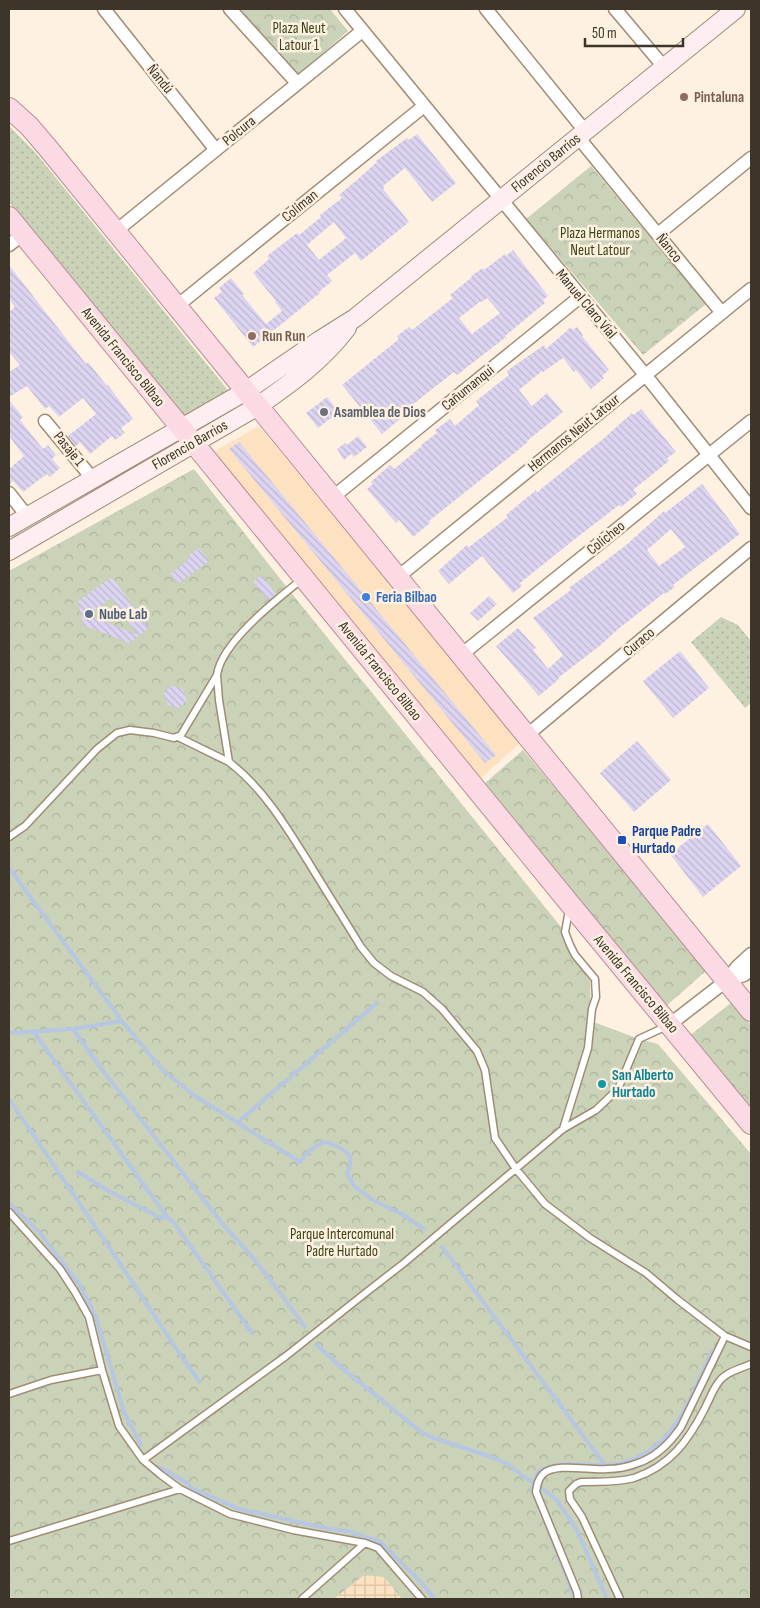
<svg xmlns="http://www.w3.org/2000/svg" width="760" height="1608" font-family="'Sofia Sans Condensed',sans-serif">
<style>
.built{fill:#fce2c1}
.industrial{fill:url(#industrial-grid)}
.grass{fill:url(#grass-dots)}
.forest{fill:url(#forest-crowns)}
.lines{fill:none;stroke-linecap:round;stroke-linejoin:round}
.stream{stroke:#b6c6e3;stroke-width:4}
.building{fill:url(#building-back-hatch);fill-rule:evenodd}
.service-casing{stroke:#a08c74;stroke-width:9}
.minor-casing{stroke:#a08c74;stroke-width:15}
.secondary-casing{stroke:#a08c74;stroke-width:20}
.primary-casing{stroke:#b89196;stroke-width:22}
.service{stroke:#fff;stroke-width:6}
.minor{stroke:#fff;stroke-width:12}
.secondary{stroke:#feedf1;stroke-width:18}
.primary{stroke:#fcdae3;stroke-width:20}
.education-dot{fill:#8d6e63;stroke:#fef1e2;stroke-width:2}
.worship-dot{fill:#6b7280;stroke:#fef1e2;stroke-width:2}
.shop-dot{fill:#3f7fe0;stroke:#fef1e2;stroke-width:2}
.service-dot{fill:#5c6f8a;stroke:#fef1e2;stroke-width:2}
.transit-dot{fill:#1a4fb4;stroke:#fef1e2;stroke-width:2}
.culture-dot{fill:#0f9aa8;stroke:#fef1e2;stroke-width:2}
.labels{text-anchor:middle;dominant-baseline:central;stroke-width:5;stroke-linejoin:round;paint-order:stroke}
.park-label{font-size:15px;fill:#384412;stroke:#fef1e2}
.street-label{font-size:15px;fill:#3d352a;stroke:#fef1e2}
.education-label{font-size:15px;font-weight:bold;fill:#785e54;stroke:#fef1e2;text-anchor:start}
.worship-label{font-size:15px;font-weight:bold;fill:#5b616d;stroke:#fef1e2;text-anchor:start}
.shop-label{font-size:15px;font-weight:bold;fill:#366cbe;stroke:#fef1e2;text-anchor:start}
.service-label{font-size:15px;font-weight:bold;fill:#4e5e75;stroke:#fef1e2;text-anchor:start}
.transit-label{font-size:15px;font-weight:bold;fill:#164399;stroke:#fef1e2;text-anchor:start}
.culture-label{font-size:15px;font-weight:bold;fill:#0d838f;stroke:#fef1e2;text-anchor:start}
</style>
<defs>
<pattern id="industrial-grid" width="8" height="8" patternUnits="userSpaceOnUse" patternTransform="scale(1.25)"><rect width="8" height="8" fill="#fce2c1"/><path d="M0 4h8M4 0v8" fill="none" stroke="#d9c2a6"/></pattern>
<pattern id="grass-dots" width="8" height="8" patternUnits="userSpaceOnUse" patternTransform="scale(1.25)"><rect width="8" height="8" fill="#cad2b8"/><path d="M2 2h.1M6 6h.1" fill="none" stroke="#aeb59e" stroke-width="1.8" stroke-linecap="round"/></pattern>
<pattern id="forest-crowns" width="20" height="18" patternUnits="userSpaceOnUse" patternTransform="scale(1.25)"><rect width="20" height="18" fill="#cad2b8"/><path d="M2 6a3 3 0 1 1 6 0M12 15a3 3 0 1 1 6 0" fill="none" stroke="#aeb59e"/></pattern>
<pattern id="building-back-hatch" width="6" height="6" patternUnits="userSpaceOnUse" patternTransform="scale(1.25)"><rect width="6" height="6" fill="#dcd4f1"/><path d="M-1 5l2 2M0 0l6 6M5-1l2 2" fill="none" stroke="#beb7cf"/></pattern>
</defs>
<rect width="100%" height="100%" fill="#fef1e2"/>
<!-- built -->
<path class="built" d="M259,426l261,317 -41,37 -266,-328z"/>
<!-- industrial -->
<path class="industrial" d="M364,1575l20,2 18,22h-68z"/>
<!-- grass -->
<path class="grass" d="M9,126l26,26 196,242 -44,25 -151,-182 -27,-35z
M721,617l17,8 13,16v62l-6,5 -54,-66z"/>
<!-- forest -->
<path class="forest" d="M235,9h95l18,22 -51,45z
M591,166l115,138 -63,51 -117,-136z
M194,469l95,121 272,337 3,11 26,43 1,40 48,18 19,5 93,110v445h-349l-18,-22 -20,-2 -30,24h-325v-1028z
M523,750l184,220 -42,37 -181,-223z
M732,1002l19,23v88l-63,-76z"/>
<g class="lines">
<!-- stream -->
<path class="stream" d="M9,868l113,153 28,34 14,16 31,25 105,66 10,-12 14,-8c11,2 19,6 26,14v10l-3,7 7,13 20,15 28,13 22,15
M73,1029l27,38 125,160c30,30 55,66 80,100
M33,1031l134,186
M9,1033l64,-4 49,-8
M9,1099l102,151 66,100 23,32
M237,1123l140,-120
M78,1172l29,18 54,28 6,-1 7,6 78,110
M9,1203l31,30 39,51 17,33 28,95 17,33
M442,1247l163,218
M317,1345l26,24 77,62 8,5 66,22 15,7 14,11 11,7
M161,1468l26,15 4,5 48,21 91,20 17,2 32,10 39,38 17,20
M541,1488l15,11 21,31 30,69
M574,1599l-5,-16 -37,-95 6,-16c14,-10 36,-8 53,-7 10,0 21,1 31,-2 55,-15 68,-66 90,-112"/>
</g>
<!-- building -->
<path class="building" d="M417,134l39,49 -24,19 -27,-34 -22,18 1,2 -1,1 26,33 -48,39 -6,-8 -28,22 5,6 -13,11 1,1 -67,54 -39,-49 8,-6 -3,-4 12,-10 13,16 -2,1 24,29 16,-13 -7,-9 1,-1 -23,-28 16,-14 -2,-3 30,-23 2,2 22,-18 -1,-2 22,-17 -3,-3 19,-16 19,-17 -1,-1 31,-23 2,2zM334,222l12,16 -27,22 -12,-15z
M513,250l35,46 -5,4 2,3 -40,33 1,1 -49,38 -3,-3 -27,21 -17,14 2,2 -30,25 -40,-49 57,-46 -2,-3 12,-9 3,3 41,-32 -3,-3 22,-18 -1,-1 12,-8 1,2 21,-16 1,2zM487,298l13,15 -28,21 -13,-16 22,-17 1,1z
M9,265l77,99 2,-2 19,24 1,-1 25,34 -12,9 4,5 -10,7 -3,-4 -22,18 -10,-12 -4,4 -8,-10 28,-22 -13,-16 -24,19 -10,-11 -4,3 -18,-23 -18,11v-25l11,-7 -11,-13v-40l6,-5 -6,-8z
M571,327l2,3 4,-3 6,8 -1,1 27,34 -7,6 2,2 -13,11 -15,-19 -2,2 -11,-14 -20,14 -1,-1 -23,19 13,16 15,-13 16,19 -36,29 1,1 -10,8 -89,71 1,2 -17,14 -14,-17 -3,3 -29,-34 6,-5 -2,-2 19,-17 4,4 28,-23 -1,-1 16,-12 -2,-3 15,-11 5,7 24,-21 -3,-4 33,-26 -2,-4 37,-26 2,4z
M327,397l12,15 -21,16 -12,-15z
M9,400l14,17 -3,3 23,29 5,-4 8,10 -4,4 8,9 -10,9 -3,-3 -3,3v-1l-21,16 -10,-11 -4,4v-16l15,-13 -15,-20z
M641,409l35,43 -9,6 2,3 -36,29 4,4 -16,13 -2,-2 -44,34 -55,44 2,3 -9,7 -31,-37 -33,28 -11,-13 29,-26 2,2 39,-30 -2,-2 30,-25 1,3 4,-4 62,-50 29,-26 1,2z
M358,436l9,11 -13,10 -3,-3 -7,6 -7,-11 8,-6 2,2z
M239,442l257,313 -11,8 -256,-314z
M702,484l38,50 -49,37 -18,14 2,2 -10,7 -1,-1 -47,37 -15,14 -44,34 1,1 -20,17 -43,-50 22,-18 18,20 -3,2 15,19 15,-14 -30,-37 38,-28 -2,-2 56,-42 39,-35 1,2zM671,529l14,18 -26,19 -12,-16z
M199,548l10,13 -31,23 -8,-10 19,-15 -2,-2z
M261,575l15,19 -8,6 -15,-18z
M112,577l37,51 -20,15 -46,-18 -5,-24zM111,598l27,37 -50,-20z
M489,596l8,8 -19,17 -8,-8z
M680,651l29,37 -36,30 -30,-37z
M171,686l12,3 4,12 -9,7 -10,-3 -4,-12z
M637,741l34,39 -37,32 -34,-39z
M708,824l33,42 -38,31 -33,-43z"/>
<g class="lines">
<defs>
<path id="service" d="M217,675c4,-32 59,-75 84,-95
M178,737l51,25
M9,837l16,-11 72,-77 20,-16 13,-3 24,3 20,5 7,-3 36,-60 2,25 10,62c34,26 57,64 80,101 17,28 35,56 52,84l13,16 17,13 32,16 19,17 35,42 8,19 10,68 21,31 29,35 45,34 56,35 32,27 47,36 26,11
M563,1129l25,-81 4,-39 4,-12 -1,-18 -20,-24 -5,-10 -5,-13 4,-22
M9,1212l51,57 15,23 14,25 13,53 17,56 24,34 18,15 19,14 50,25 63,16 72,13 13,5 44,51
M9,1394l42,-14 51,-10
M143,1460l143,-104 82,-65 36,-28 159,-134 33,-19 22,-21 21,-50 28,-13
M9,1541l171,-52
M302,1599l63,-56
M578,1599l-1,-7 -41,-100c1,-7 2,-13 7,-18 13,-12 48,-3 64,-5 10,0 21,-2 31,-6 18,-6 32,-20 43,-36l44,-91
M620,1599l-38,-82 -12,-18 -1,-8 7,-7 5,-2c18,-1 36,1 53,-4 36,-12 54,-37 70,-68 5,-9 8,-19 14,-27 7,-11 22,-14 33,-19"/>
<path id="minor" d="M104,9l112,141
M230,9l67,74
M345,9l306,373 100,126
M486,9l99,122
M615,9l49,58
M578,137l144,176
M116,231l246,-200
M658,234l93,-76
M9,245l14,-11
M177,306l247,-200
M45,421l47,57
M9,493l18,23
M333,497l247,-200
M398,577l353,-288
M461,655l290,-234
M526,736l225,-188
M726,981l18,-6 7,-6
M669,1025l57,-44 11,-14 14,-13"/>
<path id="secondary" d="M9,527l237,-136 74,-51 35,-22 381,-309
M9,551l249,-145c33,-23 64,-45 89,-78"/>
<path id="primary" d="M9,108l20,18 18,21 704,864
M9,217l561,687 181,220"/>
</defs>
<!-- service casing -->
<use href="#service" class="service-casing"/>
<!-- minor casing -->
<use href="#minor" class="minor-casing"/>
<!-- secondary casing -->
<use href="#secondary" class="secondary-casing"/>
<!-- primary casing -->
<use href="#primary" class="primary-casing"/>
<!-- service -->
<use href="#service" class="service"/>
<!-- minor -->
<use href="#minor" class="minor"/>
<!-- secondary -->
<use href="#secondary" class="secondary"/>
<!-- primary -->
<use href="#primary" class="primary"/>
</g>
<!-- markers -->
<g class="education-dot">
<circle cx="684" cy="97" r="5"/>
<circle cx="252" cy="336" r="5"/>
</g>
<circle class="worship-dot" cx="324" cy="412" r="5"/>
<circle class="shop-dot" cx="366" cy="597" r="5"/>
<circle class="service-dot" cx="89" cy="614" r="5"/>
<rect class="transit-dot" x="617" y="835" width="10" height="10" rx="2.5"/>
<circle class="culture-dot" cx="602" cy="1084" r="5"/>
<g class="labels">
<!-- park labels -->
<g class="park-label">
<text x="299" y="28">Plaza Neut<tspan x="299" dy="17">Latour 1</tspan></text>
<text x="600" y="233">Plaza Hermanos<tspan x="600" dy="17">Neut Latour</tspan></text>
<text x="342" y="1234">Parque Intercomunal<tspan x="342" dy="17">Padre Hurtado</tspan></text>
</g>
<!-- street labels -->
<g class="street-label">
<text transform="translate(160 79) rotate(51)">Ñandú</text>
<text transform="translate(239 131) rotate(-39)">Polcura</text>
<text transform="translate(546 163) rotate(-39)">Florencio Barrios</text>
<text transform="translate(300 206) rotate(-39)">Coliman</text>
<text transform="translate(669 248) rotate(51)">Ñanco</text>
<text transform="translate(586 304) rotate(50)">Manuel Claro Vial</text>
<text transform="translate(123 357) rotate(51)">Avenida Francisco Bilbao</text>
<text transform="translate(468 388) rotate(-39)">Cañumanqui</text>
<text transform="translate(574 433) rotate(-39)">Hermanos Neut Latour</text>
<text transform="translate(190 445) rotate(-30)">Florencio Barrios</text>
<text transform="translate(69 449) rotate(51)">Pasaje 1</text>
<text transform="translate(606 538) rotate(-39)">Colicheo</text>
<text transform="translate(639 642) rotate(-40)">Curaco</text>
<text transform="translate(380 671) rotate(51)">Avenida Francisco Bilbao</text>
<text transform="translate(636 984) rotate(50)">Avenida Francisco Bilbao</text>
</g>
<!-- education labels -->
<g class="education-label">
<text x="694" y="97">Pintaluna</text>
<text x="262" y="336">Run Run</text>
</g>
<!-- worship labels -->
<g class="worship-label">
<text x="334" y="412">Asamblea de Dios</text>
</g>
<!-- shop labels -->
<g class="shop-label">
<text x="376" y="597">Feria Bilbao</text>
</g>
<!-- service labels -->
<g class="service-label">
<text x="99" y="614">Nube Lab</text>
</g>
<!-- transit labels -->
<g class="transit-label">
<text x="632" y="831">Parque Padre<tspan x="632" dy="17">Hurtado</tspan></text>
</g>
<!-- culture labels -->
<g class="culture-label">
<text x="612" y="1075">San Alberto<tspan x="612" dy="17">Hurtado</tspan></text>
</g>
</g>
<!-- border -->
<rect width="760" height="1608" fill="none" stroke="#3d352a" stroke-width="20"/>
<!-- scale -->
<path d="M585 38v8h98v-8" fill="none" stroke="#3d352a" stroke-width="2.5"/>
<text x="592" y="38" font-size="15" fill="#3d352a" stroke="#fef1e2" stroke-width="4" paint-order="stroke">50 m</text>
</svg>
